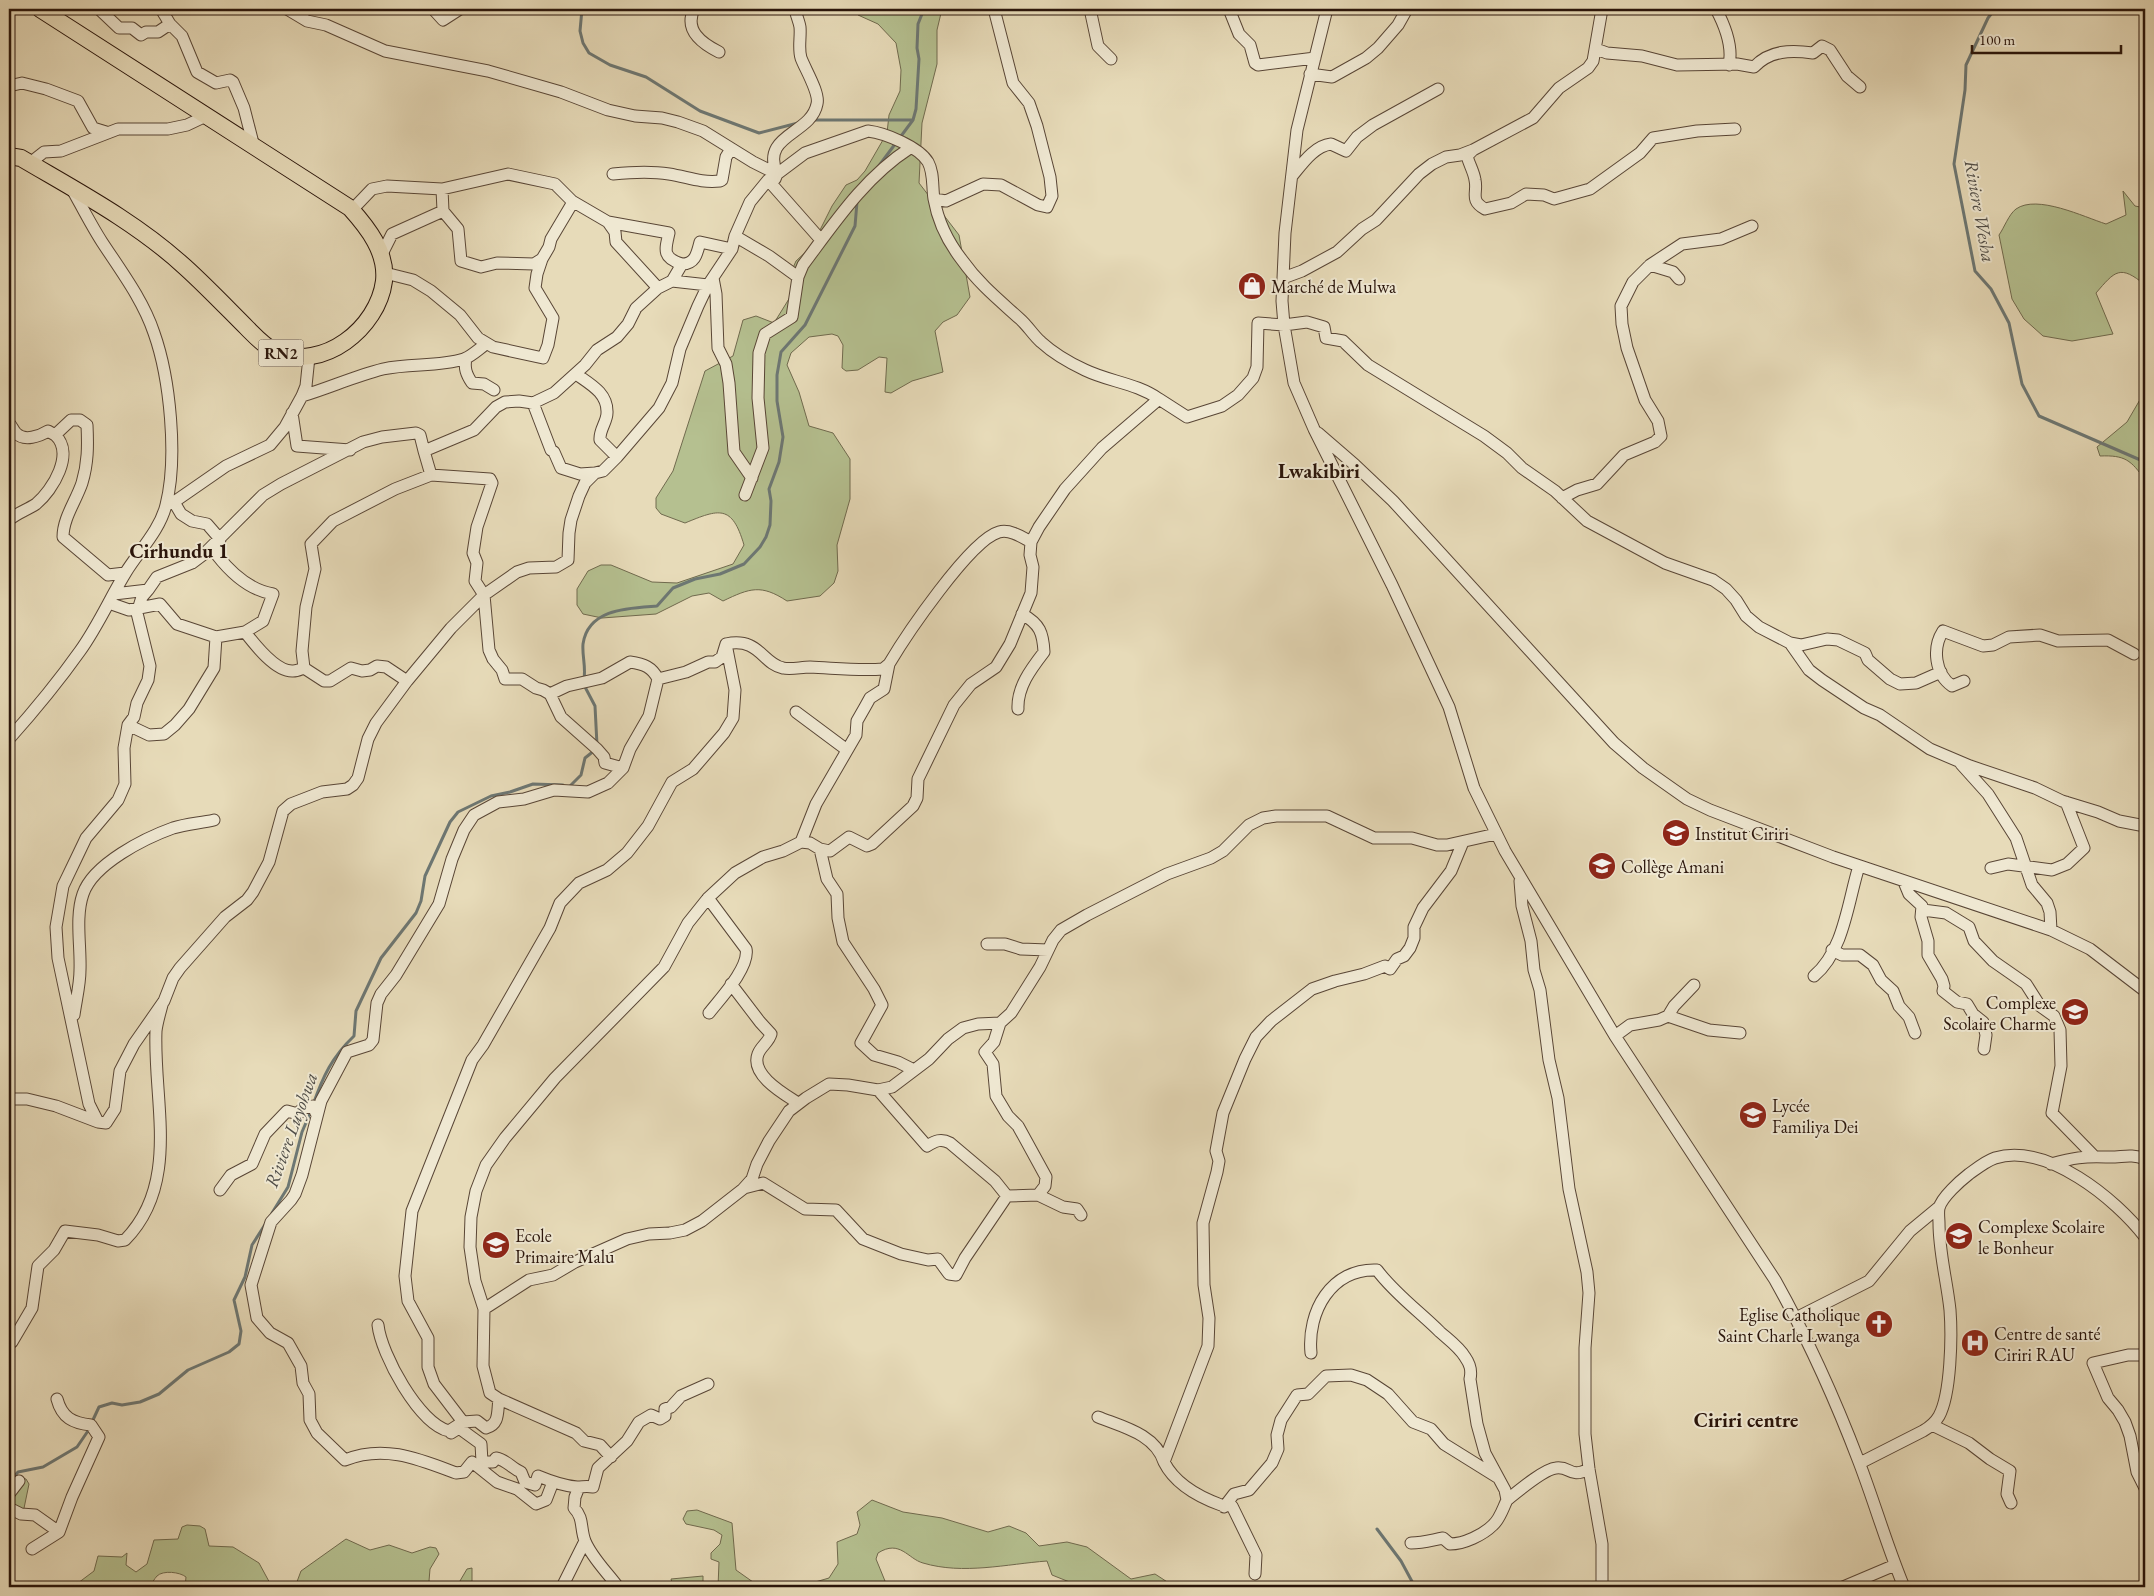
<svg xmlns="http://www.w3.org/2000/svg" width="2154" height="1596" font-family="'EB Garamond',serif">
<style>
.green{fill:#b5c090;stroke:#706a4e}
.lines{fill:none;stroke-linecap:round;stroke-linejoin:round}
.stream{stroke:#6d7773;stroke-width:3}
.minor-casing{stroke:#594636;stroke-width:13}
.highway-casing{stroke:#2a150b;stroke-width:18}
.minor{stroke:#efe8d2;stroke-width:11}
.highway{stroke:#e7dbb9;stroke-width:16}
.labels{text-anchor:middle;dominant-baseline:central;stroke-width:4;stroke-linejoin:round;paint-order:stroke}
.shield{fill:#efe8d2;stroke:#655447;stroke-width:1}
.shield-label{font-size:16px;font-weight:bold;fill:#2a150b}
.poi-label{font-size:18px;fill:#2a150b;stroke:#efe8d2;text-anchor:start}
.water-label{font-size:19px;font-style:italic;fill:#514e48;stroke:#efe8d2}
.quarter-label{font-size:20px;font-weight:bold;fill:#2a150b;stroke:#efe8d2}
</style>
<rect width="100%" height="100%" fill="#e7dbb9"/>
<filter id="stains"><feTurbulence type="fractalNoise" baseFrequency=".004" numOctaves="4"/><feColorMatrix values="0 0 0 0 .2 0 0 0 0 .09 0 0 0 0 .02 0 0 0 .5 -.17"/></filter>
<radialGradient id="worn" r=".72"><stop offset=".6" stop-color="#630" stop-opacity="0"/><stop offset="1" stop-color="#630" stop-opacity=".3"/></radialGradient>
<!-- green -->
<path class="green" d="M854,9h88l-5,21v34l-15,59 -3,60 40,52 11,62 -13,18 -14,7 -8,9 8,41 -31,9 -21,12 -6,-1 2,-34 -8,-1 -21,13 -12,1 -4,-3 1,-23 -5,-9 -6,-2 -23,3 -18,16 -4,12 12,27 10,34 24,7 17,26v40l-13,46 1,26 -4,12 -14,13 -33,5c-26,-17 -37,-13 -64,0l-14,-8 -17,3 -36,18 -54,4 -19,-4 -6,-9v-16l11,-18 13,-6h10l41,17 25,1 56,-19 11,-19c-12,-41 -25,-36 -59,-22l-24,-9 -5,-6v-10l17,-27 32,-100 28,-15 10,-36 13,-4 18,7 18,-29v-24l4,-9 16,-15 20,-40 14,-21 11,-5 8,-9 22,-38 2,-18 11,-24 1,-21 -5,-27 -18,-19 -20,-9z
M2123,191l12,15 10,2v77c-25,-21 -30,-14 -49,8l17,41 -41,7 -29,-5 -19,-17 -12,-20 -13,-64c5,-7 10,-21 17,-26 21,-15 68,8 90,15l20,-9z
M2145,391v89c-14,-20 -20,-25 -45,-24l-3,-9 30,-25z
M9,1475l17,4 3,5 -7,34 -13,-10z
M872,1500l31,12 39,6 46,14 21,-6 17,7 13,13 28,-4 20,5 44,32 24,-5 20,13h-93l-30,-12 -5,-14c-40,3 -84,14 -124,2 -15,-4 -23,-24 -45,-10l-2,6 9,22 -4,6h-36l-4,-4 -18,4h-25l31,-9 9,-14 -1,-22 20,-8 3,-9 -3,-13z
M697,1510l35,13 4,47 24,17h-42l1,-25 -8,-3v-6l9,-9 2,-9 -8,-5 -28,-6 -3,-5 4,-8z
M187,1525l13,1 5,3 4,17 24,1 26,16 13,24h-87l1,-10c-6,-5 -23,-7 -29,-1 -3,3 -5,8 -8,11h-70l-1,-4 16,-12 4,-15 24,1 5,-4 -1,12 10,7 11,-8 7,-24 24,-1 4,-12z
M346,1539l24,11 19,-5 23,8 18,-6 6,1 3,6 -9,15 -1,12 7,6h-141l6,-16z
M472,1568v19h-24l9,-1 10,-17z
M703,1576v11h-30l-2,-8z"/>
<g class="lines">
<!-- stream -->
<path class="stream" d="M582,9l-2,22 3,12 6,10 21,12 36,12 54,34 59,22 39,-10
M1995,9l-7,9 -22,47 -1,25 -11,74 21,107 16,18 18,34 13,61 17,32 106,46
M811,120h101
M878,167l35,-47 3,-11 3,-50 -2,-11 1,-24 6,-15
M584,679c2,-13 -2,-23 -1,-35 5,-36 47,-36 74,-38l16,-18 22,-9 25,-5 24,-10 16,-17 6,-10 4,-12 1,-24 -2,-12 10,-27 4,-25 -6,-36v-26l4,-23 24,-27 50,-99 2,-24
M584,685l11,21 2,39
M570,786l11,-11 4,-17 10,-8
M313,1105c10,-29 19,-48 41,-69l2,-25 25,-53 35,-45 5,-12 4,-25 25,-54 8,-10 33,-16 19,-4 23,-8 30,1
M272,1213l16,-26 14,-55 9,-21
M92,1422l7,-15 13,-4 10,2 18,-3 19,-8 29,-24 41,-18 10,-8 2,-13 -7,-31 11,-23 7,-32 14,-22
M9,1479h3l6,-7 25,-5 34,-20 13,-19
M1377,1529l24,32 14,26"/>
<defs>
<path id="minor" d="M99,9l20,19h13l9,7 5,-3h12l12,-8
M161,9l9,15 12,12 15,36 19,11 14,-3 3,2 11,26 10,39
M287,9l20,12 19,4 59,26 103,20 73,21 47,18 27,6 27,2 16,4 25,9 50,31 24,12 28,-21 63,-22c17,2 51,16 60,31 6,11 4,24 6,37 4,23 14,43 28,61 17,24 37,40 58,59 8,7 13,16 21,23 12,11 29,21 44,28 25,12 51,13 74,29
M433,9l10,11 17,-11
M694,9c-10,21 7,34 25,43
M1090,9l8,37 13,13
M1229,9l10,25 11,11 5,18 3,2 57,-7
M1327,9l-30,121 -12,103 -3,68 2,24 10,58 20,46 78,156 57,122 25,81 31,63 110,185 160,244c33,59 60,119 84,182 16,42 28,84 45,125
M1716,9c8,15 17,38 13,56
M9,10l4,-1
M1596,49l11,4 35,3 35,9 60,-1 17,3c16,-17 37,-17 59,-14l9,-7 8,4 17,26 13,11
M1310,74l22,3 34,-19 12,-10 20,-23 9,-16
M9,86l13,-3 24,6 32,12 15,27 13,4
M1473,150l-6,6c2,8 7,16 8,24 3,13 -6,20 10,29l26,-6 15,-9 18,1 10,4 36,-10 50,-36 13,-15 44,-7 38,-2
M30,163l14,-11 17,-1 57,-22h50l19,-4 19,-9
M613,174c20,-2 37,-3 56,0 19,3 31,9 51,7l2,-1 4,-23 5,-8
M1292,176c10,-12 22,-30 39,-32l15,7 11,-14 16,-12 65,-36
M768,180l53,60
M934,199l12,2 37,-17 18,1 37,20 9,2 5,-11 -2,-19 -13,-51 -8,-23 -16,-20 -19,-74
M352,210l20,-21 15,-3 55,3
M443,211l-1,-22 66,-15 47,10 17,17 36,21 7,10 1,10 42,46
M608,222l61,11c-4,17 -7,25 13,31l-10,17
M735,236l34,20 29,21
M381,256l11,-22 51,-23 15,18 3,32 20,6 16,-4 37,1 8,-5
M682,264c13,0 15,-10 18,-22l32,7
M1650,265l23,7 6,7
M385,273l28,7 18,11 29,24 18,23 15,9 50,11 5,-13 5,-27 -18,-30 2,-14 5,-15 7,-12 2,-8 22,-37
M713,278l3,16 2,54 8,16 3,19 5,69 18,26
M1283,278l19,-7 35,-19 25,-23 14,-9 43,-46 13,-10 14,-7 14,-2 13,-5 60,-32 26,-30 29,-20 5,-7 9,-52
M466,358c-2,10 0,16 6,25l12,1 10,6
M576,374c14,10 32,19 31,39 0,9 -8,17 -7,27l17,17
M302,396c27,-8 53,-20 81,-27 27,-6 55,-2 81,-10 8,-3 16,-11 22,-15
M533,403l18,47 3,2 7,16 19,6 15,-1
M292,413l5,33 53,4
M9,423c3,3 4,7 7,10 8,9 24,3 32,-2l7,4
M1318,433l37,32 38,36 221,242 29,25 44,31 23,11 123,47 218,73 39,19 55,42
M424,451l7,24 59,4 2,4 -15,44 -4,26 4,10 -2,18 9,14 5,55 4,9 9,11 3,9h17l14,9 7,2 7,4 11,23 36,32 7,8 1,6 18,5
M745,495l18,-47 -5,-50 1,-45 6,-19 27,-17 6,-40 5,-12c32,-43 62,-88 107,-117
M1562,498l15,-8 20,-6 27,-29 31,-13 6,-6 -3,-15 -13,-21 -18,-52 -5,-24 -1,-18 12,-24 17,-17 32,-21 39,-5 31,-13
M174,502l7,12 11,7 15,3 13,15 -3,16c14,18 33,35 56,39l-10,27 -18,11
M166,505l8,-3 52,-36 44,-21 15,-18 17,-31 4,-10 3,-29
M9,520c8,-7 18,-10 27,-16 17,-14 39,-51 19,-69l16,-15h9l7,5c1,21 1,38 -5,58 -6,18 -19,35 -19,54l45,38 17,-2
M148,590l-6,7 -5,16 13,53 -2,14 -11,23 -3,14 -6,8 -4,23 1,36 -7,16 -32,38 -11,23 -12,25 -7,41 2,31 31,146 9,18 8,1 9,-14 5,-38 14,-27 30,-43 9,-23 7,-10 45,-51 22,-17 6,-8 16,-30 14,-51 8,-7 13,-5 18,-7 25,-3 6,-4 5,-7 10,-39 8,-16 31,-42 44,-53 33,-33 33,-23 12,-4 27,-1 12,-7 1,-27 2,-13 8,-24 6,-13 10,-10 8,-2 14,-14 42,-49 13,-25 8,-34 18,-43 10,-21 24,-36 3,-13 15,-34 18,-22 7,-1 2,-5c-17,-40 34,-39 40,-70 3,-11 -12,-35 -16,-46 -3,-10 0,-21 -1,-31 -1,-6 -4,-12 -5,-18
M114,594l34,-4 9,-13 35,-14 12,-9 59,-59 18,-11 82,-42 19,-5 34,-4 4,2 4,16 50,-21 22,-23 9,-5 14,-1 14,2 21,-10 31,-28 12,-15 20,-13 11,-13 8,-16 22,-20 14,-7 36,4
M109,603l20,7 31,-6 17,20 39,13
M1790,643l11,2 26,-6 11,1 27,13 3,7 22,19 10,5 16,-1 25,-11
M304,668l-2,-17 4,-44 9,-38 -4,-25 22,-23 62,-32 36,-14
M658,679l28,-7 22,-10h7l7,-5 4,-13c34,-7 36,20 57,24 8,2 18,-1 27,-1 24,1 49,4 73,2l6,-5c16,-27 81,-124 110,-132 11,-3 23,5 32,10
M1964,681l-12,5c-17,-12 -20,-38 -9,-55l40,15 10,-1 16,-8 31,-2 18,6 50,-1 26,14
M550,694l17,-8 35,-8 28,-16c14,2 22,5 28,17
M1018,709c-1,-22 13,-40 26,-57 -1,-19 -4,-28 -22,-38
M796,712l51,38
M128,725l21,10 15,-1 11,-9 14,-16 25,-41 2,-31 29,-5c10,13 31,40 48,39 4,0 8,-2 11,-3l20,13h6l21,-13 11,3 8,-1 7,-4 9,1 21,14
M9,739c25,-28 49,-57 71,-88 18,-25 30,-53 46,-79 13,-21 34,-42 40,-67 12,-47 4,-127 -12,-172 -11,-33 -33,-62 -52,-91 -11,-17 -20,-35 -30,-53
M1961,764l27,30 28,44 16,47 15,18 3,9 1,18
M801,842l15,-38 40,-69 1,-14 8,-14 5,-9 14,-9 5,-25
M820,849l7,30 10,15 1,24 5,24 31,47 8,16 -21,38 13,12 24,7 16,8
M1991,868l17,-4 44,6 15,-6 17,-16 -18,-46
M1520,881l2,25 9,35 3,29 6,20 9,70 9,38 11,91 18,83 2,21 -4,55v86l4,35 13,75v43
M1904,882l5,12 13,12 -1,11 7,24v14l14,24 2,7 -1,5 14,11 10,2 6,10 10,8 3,13 -2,14
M708,898l38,51c4,18 -26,50 -37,64
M1923,910l23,3 23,14 5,14 19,20 33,23 14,22 14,10 6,14 1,36 -9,47 41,42
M987,944h18l16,5 27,1
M1832,950l10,5h18l13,10 8,15 12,11 6,15 10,11 6,16
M1814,976c30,-25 34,-75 45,-110
M731,984l29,38 11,12c-2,8 -10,12 -13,20 -8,21 26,40 40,49
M74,1015c2,-15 6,-30 6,-45 1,-24 -5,-53 3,-76 10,-30 62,-56 90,-66 13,-4 28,-5 41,-8
M1668,1016l41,14 31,3
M1615,1036l15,-11 29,-5 9,-4 6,-10 20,-21
M878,1090l49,56c8,-5 14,-8 23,-3l45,38 12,15 31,-1 7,-9 1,-9 -28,-51 -10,-10 -12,-20 -3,-32 -8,-12 9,-10 6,-19
M9,1099h18l29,7 42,16
M2051,1164c22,-6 33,-8 55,-7 16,1 23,-4 39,2
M744,1188l19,-5 42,26 31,1 27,29 38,15 27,6 10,-1 11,15 7,1 9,-17 42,-62
M220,1190l11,-15 21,-11 13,-30 22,-23 11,3 5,-6 10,-2 3,7
M1038,1195l25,12 14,2 4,6
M484,1309l45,-29 24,-5 22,-13 52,-23 22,-5 21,-1 15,-3 17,-9 41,-32 9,-10 5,-15 12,-23 20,-30 17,-13 23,-14 19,1 30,5 14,-3 37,-28 19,-20 15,-11 15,-4 22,-1 11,-10 29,-46 13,-27 8,-10 26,-15 80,-41 44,-16 12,-7 26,-26 14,-7 13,-2h51l47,22h38l25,7h10l49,-11
M1796,1318l73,-37 41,-50 29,-24
M378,1325c3,29 41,99 71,106l14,-9 14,-1 9,7c14,-4 11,-16 13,-29l-9,-6 -7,-27 1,-57 -9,-28 -5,-34 1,-30 5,-26 10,-26 19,-27 50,-60 109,-111 24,-44 20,-25 27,-25 28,-16 20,-6 18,-9 9,1 10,6 10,2 19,-14 18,9 5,-2 41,-38 4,-8 1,-19 36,-74 17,-21 25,-17 14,-23 21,-51 2,-26 -3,-12 1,-13 8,-15 26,-38 37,-41 57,-49 28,18 35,-11 16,-11 15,-17 4,-11 1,-44 26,2 23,-3 17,5 2,11 17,3 25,24 116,71 23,17 15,15 33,23 32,30 78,42 48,17 13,9 10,11 10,16 13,11 31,16 19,27 13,10 42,28 16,7 50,34 40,17 65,22 27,13 36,11 21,9 26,5
M9,1342h3l20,-34 6,-42 16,-16 11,-19 33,4 20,6 7,-1c56,-57 28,-139 31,-209 1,-9 4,-18 6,-26
M1311,1353c-4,-41 20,-85 66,-83 18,24 43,42 63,62 9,8 19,15 25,25 5,7 7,13 5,22l7,45 8,29 20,37 2,10c-4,8 -7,19 -14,25 -10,10 -29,19 -43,19l-7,-6c-11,2 -20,5 -32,5
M2145,1355h-17l-35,8 15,35 10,12 7,12 5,14 7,36 8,16
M499,1399l77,34 8,8 16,4 11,12
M1098,1417c25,10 57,17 66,45
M463,1422l-29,-38 -6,-17v-29l-20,-37 -3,-25 7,-65 60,-151 11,-15 67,-117 10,-25 19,-20 28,-13 20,-17 21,-27 24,-44 21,-13 31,-36 9,-15 2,-28 -9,-46
M1932,1425l37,18 21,16 20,12 -3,23 4,9
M451,1433l8,-5 22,16 1,18h11l3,-4c11,2 15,10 25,14l4,10 10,3 3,-9c12,5 26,10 39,11 6,0 9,-1 16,0l5,-19 29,-27 12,-19 12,-7 9,4 5,-3v-7l6,-2 10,-11 27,-12
M1860,1463l63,-32c7,-4 12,-8 16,-15 12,-22 13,-80 11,-106 -3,-29 -11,-57 -11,-87 0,-4 -1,-10 0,-15 3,-11 21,-27 30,-34 7,-5 17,-13 26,-16 51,-16 121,41 150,79
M553,1482l-7,18 -10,4 -19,-15 -20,-7 -25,-20 -8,10 -8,1c-37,-14 -72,-29 -111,-13l-28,-27 -7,-13 -1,-26 -6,-11 -2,-17 -13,-23 -18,-10 -13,-15 -6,-33 20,-63 20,-22 4,-6 7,-19 19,-74 26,-49 22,-7 4,-5 4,-37 4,-9 15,-19 43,-71 13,-45 12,-29 10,-15 24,-13 26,-3 30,-9 34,2 20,-9 15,-15 7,-19 19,-33 9,-37
M579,1487l-4,10 -1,11c10,10 6,20 11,33 7,17 22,31 33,46
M9,1494l10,-13
M1507,1500c10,-8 37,-31 49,-32 15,-2 13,11 33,1
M1224,1507l10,-13 15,-4 23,-27 6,-14 -1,-14 4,-15 16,-25 11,-1 18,-18 25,-1 16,5 21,14 25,28 18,7 13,15 53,33
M9,1508l12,6 14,1 24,17
M32,1549l27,-17 13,-35 27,-60 -8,-12c-18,-2 -29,-7 -34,-26
M1255,1574l1,-19 -24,-49c-4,-1 -7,1 -11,-1 -22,-8 -46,-21 -57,-43l44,-116 1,-28 -5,-33 -1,-62 14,-51 2,-11 -3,-10 7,-38 22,-54 11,-22 15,-16 41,-32 23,-8 29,-7 21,-8 5,3 7,-10 7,-3 6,-8 4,-10v-11l9,-19 28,-37 12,-29
M562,1587l23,-46
M1843,1587l52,-22"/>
<path id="highway" d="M9,156l12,2c56,33 115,64 164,109 21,19 41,40 62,61 8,8 18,19 29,24 47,20 102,-24 108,-71 3,-29 -16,-53 -34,-73l-310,-199"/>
</defs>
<!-- minor casing -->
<use href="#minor" class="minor-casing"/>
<!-- highway casing -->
<use href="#highway" class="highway-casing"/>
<!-- minor -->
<use href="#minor" class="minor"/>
<!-- highway -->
<use href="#highway" class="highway"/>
</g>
<!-- icons -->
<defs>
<symbol id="shop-disc" viewBox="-11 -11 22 22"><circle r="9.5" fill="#8f2418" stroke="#efe8d2"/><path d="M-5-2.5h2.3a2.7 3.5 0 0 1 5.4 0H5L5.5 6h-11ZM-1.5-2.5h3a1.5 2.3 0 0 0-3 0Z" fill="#fff"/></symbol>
<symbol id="school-disc" viewBox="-11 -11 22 22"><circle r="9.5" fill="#8f2418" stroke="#efe8d2"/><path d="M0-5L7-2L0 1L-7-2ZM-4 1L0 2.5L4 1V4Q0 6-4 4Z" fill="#fff"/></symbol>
<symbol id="university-disc" viewBox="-11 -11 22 22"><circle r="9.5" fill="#8f2418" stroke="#efe8d2"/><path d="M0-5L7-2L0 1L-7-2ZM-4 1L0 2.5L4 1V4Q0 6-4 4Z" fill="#fff"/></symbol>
<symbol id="church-disc" viewBox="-11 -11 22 22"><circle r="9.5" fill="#8f2418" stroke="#efe8d2"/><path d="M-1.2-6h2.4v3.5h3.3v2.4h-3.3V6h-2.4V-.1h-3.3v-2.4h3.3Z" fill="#fff"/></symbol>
<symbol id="hospital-disc" viewBox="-11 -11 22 22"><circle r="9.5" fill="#8f2418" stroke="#efe8d2"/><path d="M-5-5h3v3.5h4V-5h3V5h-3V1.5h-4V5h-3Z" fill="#fff"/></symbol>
</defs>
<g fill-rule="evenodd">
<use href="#shop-disc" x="1236" y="270" width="32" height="32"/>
<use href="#school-disc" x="1660" y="817" width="32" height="32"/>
<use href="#university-disc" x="1586" y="850" width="32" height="32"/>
<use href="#school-disc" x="2059" y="996" width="32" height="32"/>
<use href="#school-disc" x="1737" y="1099" width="32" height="32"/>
<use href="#school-disc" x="1943" y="1220" width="32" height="32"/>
<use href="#school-disc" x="480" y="1229" width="32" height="32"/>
<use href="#church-disc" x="1863" y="1308" width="32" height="32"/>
<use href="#hospital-disc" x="1959" y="1327" width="32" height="32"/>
</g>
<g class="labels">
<!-- shield labels -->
<rect class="shield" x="258.5" y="339.5" width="45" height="27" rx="4"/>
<g class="shield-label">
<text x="281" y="353">RN2</text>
</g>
<!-- poi labels -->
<g class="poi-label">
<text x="1271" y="286">Marché de Mulwa</text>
<text x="1695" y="833">Institut Ciriri</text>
<text x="1621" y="866">Collège Amani</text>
<text x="2056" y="1002" text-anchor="end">Complexe<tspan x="2056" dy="21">Scolaire Charme</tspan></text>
<text x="1772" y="1105">Lycée<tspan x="1772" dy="21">Familiya Dei</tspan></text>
<text x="1978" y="1226">Complexe Scolaire<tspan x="1978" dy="21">le Bonheur</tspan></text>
<text x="515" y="1235">Ecole<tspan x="515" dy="21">Primaire Malu</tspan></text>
<text x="1860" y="1314" text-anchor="end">Eglise Catholique<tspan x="1860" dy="21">Saint Charle Lwanga</tspan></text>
<text x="1994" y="1333">Centre de santé<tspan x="1994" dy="21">Ciriri RAU</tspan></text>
</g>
<!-- water labels -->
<g class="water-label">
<text transform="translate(1980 211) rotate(80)">Riviere Wesha</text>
<text transform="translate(291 1130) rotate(-70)">Riviere Luyohwa</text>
</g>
<!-- quarter labels -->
<g class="quarter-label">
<text x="1319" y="471">Lwakibiri</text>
<text x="179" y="551">Cirhundu 1</text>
<text x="1746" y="1420">Ciriri centre</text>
</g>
</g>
<!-- margin -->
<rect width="2154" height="1596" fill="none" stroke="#e7dbb9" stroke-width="30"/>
<rect x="10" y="10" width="2134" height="1576" fill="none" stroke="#2a150b" stroke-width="2.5"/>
<rect x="15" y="15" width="2124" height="1566" fill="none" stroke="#2a150b"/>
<!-- scale -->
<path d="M1972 45v8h149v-8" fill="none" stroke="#2a150b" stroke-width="2.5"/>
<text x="1979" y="45" font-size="15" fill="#2a150b" stroke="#efe8d2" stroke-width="4" paint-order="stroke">100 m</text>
<rect width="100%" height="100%" filter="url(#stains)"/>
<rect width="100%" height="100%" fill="url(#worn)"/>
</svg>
